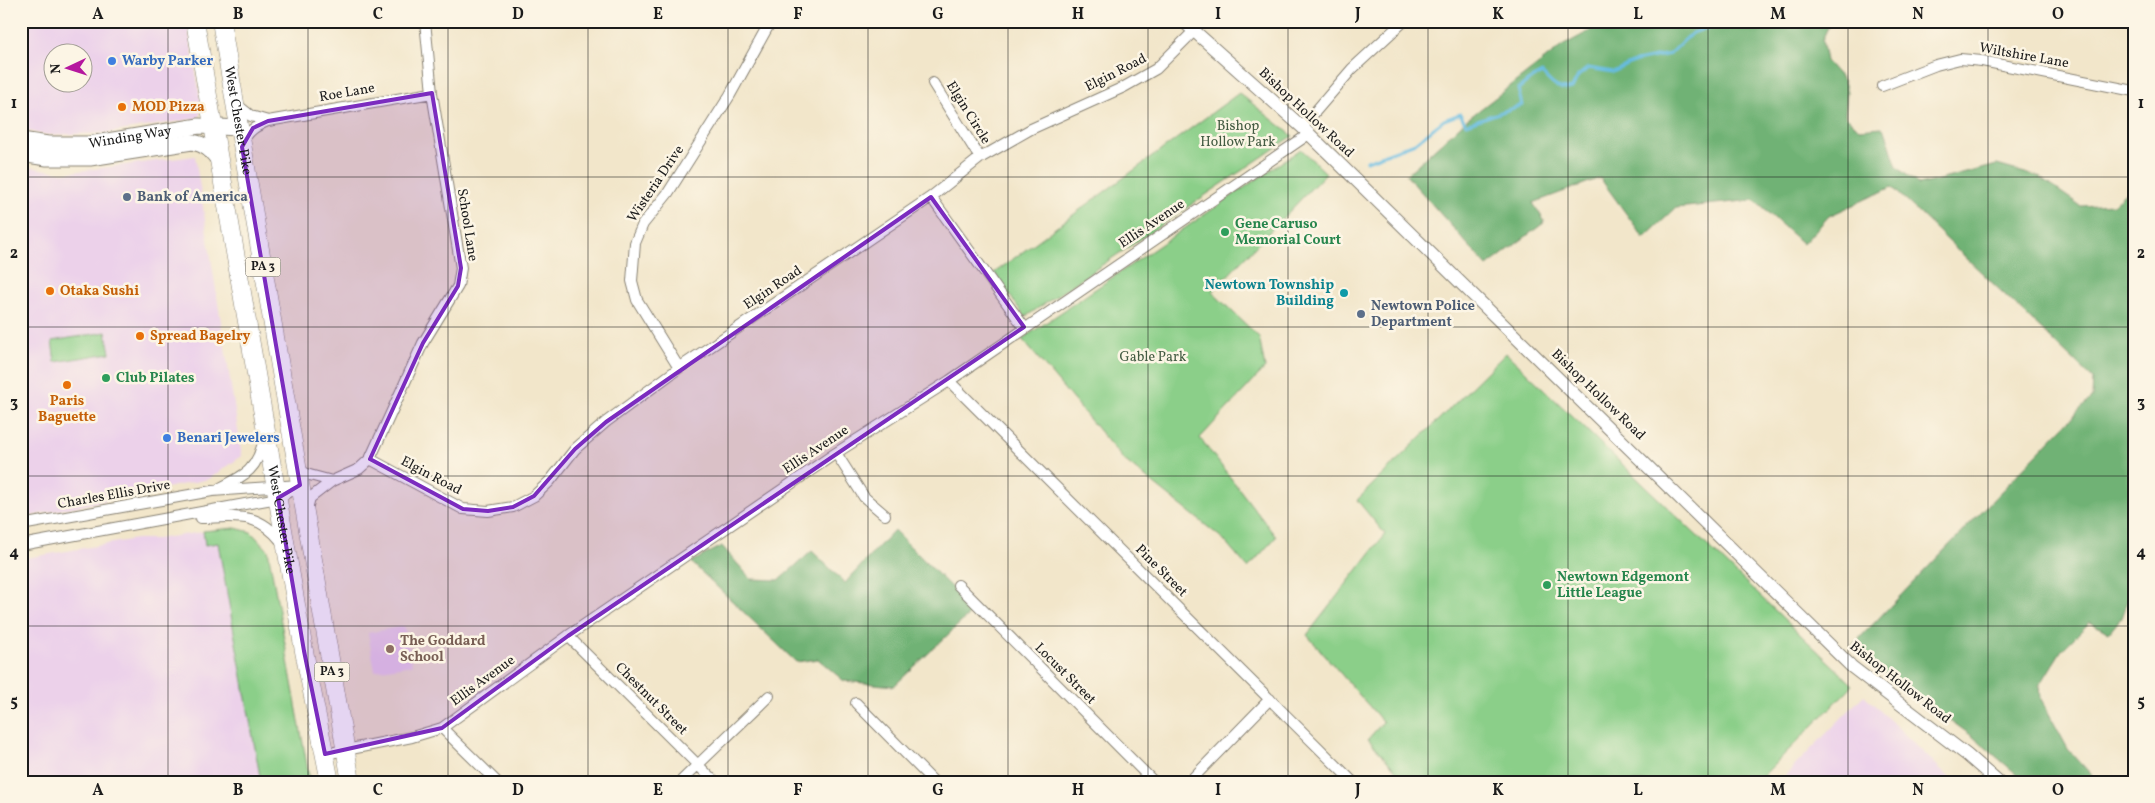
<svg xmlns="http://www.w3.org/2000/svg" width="2155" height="803" font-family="Vollkorn,serif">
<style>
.built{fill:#ecd1ea;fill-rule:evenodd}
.green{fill:#8bcf89;stroke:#547652}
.forest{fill:#70b275;stroke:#466748}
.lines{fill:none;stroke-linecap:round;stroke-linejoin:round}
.stream{stroke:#65bce2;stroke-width:3}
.minor-casing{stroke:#878173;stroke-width:12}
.tertiary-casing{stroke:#878173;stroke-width:14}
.secondary-casing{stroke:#878173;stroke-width:17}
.trunk-casing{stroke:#878173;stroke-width:19}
.minor{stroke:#fff;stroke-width:10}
.tertiary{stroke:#fff;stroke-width:12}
.secondary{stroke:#fff;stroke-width:15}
.trunk{stroke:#fff;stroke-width:18}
.marked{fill:#7b2cbf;fill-opacity:0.2;stroke:#7b2cbf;stroke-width:4;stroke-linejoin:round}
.grid{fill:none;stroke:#1c1c1c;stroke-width:1;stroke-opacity:0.55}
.shop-dot{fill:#3f7fe0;stroke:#fcf5e5;stroke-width:2}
.food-dot{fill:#e8710a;stroke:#fcf5e5;stroke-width:2}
.service-dot{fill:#5c6f8a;stroke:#fcf5e5;stroke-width:2}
.leisure-dot{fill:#2e9e5b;stroke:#fcf5e5;stroke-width:2}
.culture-dot{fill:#0f9aa8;stroke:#fcf5e5;stroke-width:2}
.education-dot{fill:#8d6e63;stroke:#fcf5e5;stroke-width:2}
.labels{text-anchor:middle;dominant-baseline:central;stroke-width:5;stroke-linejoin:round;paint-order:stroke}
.shield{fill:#fcf5e5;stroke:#5f5d58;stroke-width:1}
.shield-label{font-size:12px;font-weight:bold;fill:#1c1c1c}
.street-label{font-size:14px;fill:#1c1c1c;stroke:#fcf5e5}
.shop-label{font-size:14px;font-weight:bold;fill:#366cbe;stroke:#fcf5e5;text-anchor:start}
.food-label{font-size:14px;font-weight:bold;fill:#c56008;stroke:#fcf5e5;text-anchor:start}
.park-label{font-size:14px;fill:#435b42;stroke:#fcf5e5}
.service-label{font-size:14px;font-weight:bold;fill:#4e5e75;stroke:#fcf5e5;text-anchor:start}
.leisure-label{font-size:14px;font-weight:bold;fill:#27864d;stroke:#fcf5e5;text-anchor:start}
.culture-label{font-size:14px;font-weight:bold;fill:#0d838f;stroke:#fcf5e5;text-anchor:end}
.education-label{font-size:14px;font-weight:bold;fill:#785e54;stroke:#fcf5e5;text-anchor:start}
.neatline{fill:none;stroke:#1c1c1c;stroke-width:2}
.grid-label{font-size:16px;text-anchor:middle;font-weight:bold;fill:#1c1c1c}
</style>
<rect width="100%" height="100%" fill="#fcf5e5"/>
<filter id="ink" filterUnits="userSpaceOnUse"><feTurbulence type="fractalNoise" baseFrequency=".02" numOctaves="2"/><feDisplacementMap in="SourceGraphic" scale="10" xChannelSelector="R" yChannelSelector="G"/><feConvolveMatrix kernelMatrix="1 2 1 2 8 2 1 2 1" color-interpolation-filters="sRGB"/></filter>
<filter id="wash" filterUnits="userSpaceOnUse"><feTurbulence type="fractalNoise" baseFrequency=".0096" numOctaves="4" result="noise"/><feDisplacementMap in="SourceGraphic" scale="20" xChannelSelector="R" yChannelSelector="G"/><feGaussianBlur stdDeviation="1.12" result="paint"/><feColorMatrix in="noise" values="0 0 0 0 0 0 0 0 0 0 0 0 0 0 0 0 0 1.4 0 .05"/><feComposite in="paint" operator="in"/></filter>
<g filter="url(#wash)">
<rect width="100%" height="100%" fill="#f2e6ca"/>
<!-- built -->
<path class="built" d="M21,21h166l15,88 -4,9 -91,15 -58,2 -28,-5zM52,52h30v30h-30z
M195,156l47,300 -33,23 -188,39v-349l4,-3 38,7z
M221,529l44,253h-244v-223l115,-20h21z
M404,626l8,39 -37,6 -7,-38z
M1864,695l90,87h-175z"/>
<!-- green -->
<path class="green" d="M1239,93l54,43 -268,181 -31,-44z
M1301,149l25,24 -114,119 47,45 6,31 -65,70 76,99 -28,31 -25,-29 -100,-80 -101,-120z
M106,332l4,21 -55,9 -3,-21z
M1506,353l347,332 -96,97h-351l-38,-43 15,-17 -76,-87 78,-101 -28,-34z
M235,528l16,4 17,18 42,232h-49l-43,-239 -13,2 -2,-14z"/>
<!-- forest -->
<path class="forest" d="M1608,21h223l-9,19 4,21 18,20 3,11 -2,23 14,14 23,-2 4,6 11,34 22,18 78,-20 42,12 42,29 32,-2 21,-18v394l-13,38 -12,15 -19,-11 -29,29 -21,34 1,14 27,50 30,33h-72l-54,-46 -122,-88 242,-251 1,-18 -201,-192 -63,29 -26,28 -49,-44 -78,8 -32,30 -44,-60 -67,25 12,19 -58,44 -81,-91 59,-54 97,-75z
M894,530l80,80 -80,76 -50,-5 -26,-22 -22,3 -105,-100 31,-16 29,33 28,1 33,-29 33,32z"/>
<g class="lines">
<!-- stream -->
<path class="stream" d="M1367,161l48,-18 29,-23 16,-6 6,10 56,-19 -4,-16 11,-9 13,-7c9,10 16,19 30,15l6,-12 10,-8 25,4 23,-11 34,-7 22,-21 36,-12"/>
</g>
</g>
<g filter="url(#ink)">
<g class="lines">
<defs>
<path id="minor" d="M933,83l47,75
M1882,86l54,-21 24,-6 22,2 152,30
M236,104l15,12 17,5
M1302,127l50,-58 52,-48
M243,143c4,-12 13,-17 25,-22l164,-28
M931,197l93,130
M679,368l-42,-68 -5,-19 3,-38 8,-19 25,-31 62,-98 41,-74
M949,381l404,401
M836,453l28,44 21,18
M370,459l93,50 25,2 25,-4 21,-11 16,-15 25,-32 31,-27 73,-54 252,-171 49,-39 51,-29 93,-42 32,-18 38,-38
M298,467l8,7 26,7
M220,488c26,-13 38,-19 44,-50
M307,509l3,-11 22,-17 27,-12 11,-10 53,-116 35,-57 3,-18 -29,-175 -7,-72
M201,518c35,-1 57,-7 81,24
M21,525l191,-34 87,-6
M21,545l257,-47 22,-13
M958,585l196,197
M568,636l147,146
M856,703l78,79
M442,728l55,54
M325,754l87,-17 30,-9 126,-92 268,-183 113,-72 360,-247
M680,782l89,-86
M1189,782l81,-83"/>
<path id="tertiary" d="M1183,21l119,106 550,540 115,88 31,27"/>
<g id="secondary">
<path id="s1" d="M21,140l27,4h41l110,-18 40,2"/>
<path d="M21,154l26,4h43l102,-16c13,2 20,9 27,19"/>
</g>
<g id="trunk">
<path id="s2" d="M195,21l109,630 26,131"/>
<path id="s3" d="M221,21l130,761"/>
</g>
</defs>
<!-- minor casing -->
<use href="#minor" class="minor-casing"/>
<!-- tertiary casing -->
<use href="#tertiary" class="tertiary-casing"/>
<!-- secondary casing -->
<use href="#secondary" class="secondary-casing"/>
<!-- trunk casing -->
<use href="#trunk" class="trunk-casing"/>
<!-- minor -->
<use href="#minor" class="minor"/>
<!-- tertiary -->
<use href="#tertiary" class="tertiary"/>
<!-- secondary -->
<use href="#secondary" class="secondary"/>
<!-- trunk -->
<use href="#trunk" class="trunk"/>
</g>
</g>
<!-- marked area -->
<path class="marked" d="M432,93l29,175 -3,18 -35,57 -53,116 93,50 25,2 25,-4 21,-11 41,-47 31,-27 325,-225 93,130 -456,309 -126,92 -117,26 -21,-103 -26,-153 22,-13 -58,-338 11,-19 15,-7z"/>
<!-- grid -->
<path class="grid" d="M168,21v761M308,21v761M448,21v761M588,21v761M728,21v761M868,21v761M1008,21v761M1148,21v761M1288,21v761M1428,21v761M1568,21v761M1708,21v761M1848,21v761M1988,21v761M21,177h2113M21,327h2113M21,476h2113M21,626h2113"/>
<!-- markers -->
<g class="shop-dot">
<circle cx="112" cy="61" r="5"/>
<circle cx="167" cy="438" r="5"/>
</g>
<g class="food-dot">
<circle cx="122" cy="107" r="5"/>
<circle cx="50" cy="291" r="5"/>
<circle cx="140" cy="336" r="5"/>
<circle cx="67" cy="385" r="5"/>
</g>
<g class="service-dot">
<circle cx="127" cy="197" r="5"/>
<circle cx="1361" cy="314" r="5"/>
</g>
<g class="leisure-dot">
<circle cx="1225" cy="232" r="5"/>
<circle cx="106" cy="378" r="5"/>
<circle cx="1547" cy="585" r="5"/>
</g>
<circle class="culture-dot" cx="1344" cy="293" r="5"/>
<circle class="education-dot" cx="390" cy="649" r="5"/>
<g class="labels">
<!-- shield labels -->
<g class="shield">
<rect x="245.5" y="257.5" width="35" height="19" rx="4"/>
<rect x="314.5" y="662.5" width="35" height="19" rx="4"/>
</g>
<g class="shield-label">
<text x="263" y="267">PA 3</text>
<text x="332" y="672">PA 3</text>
</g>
<!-- street labels -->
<g class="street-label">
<text transform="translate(2024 56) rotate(10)">Wiltshire Lane</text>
<text transform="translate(1116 73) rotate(-27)">Elgin Road</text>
<text transform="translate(347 93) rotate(-10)">Roe Lane</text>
<text transform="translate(968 113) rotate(58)">Elgin Circle</text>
<text transform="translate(1306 113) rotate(43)">Bishop Hollow Road</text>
<text stroke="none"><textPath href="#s3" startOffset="101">West Chester Pike</textPath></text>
<text stroke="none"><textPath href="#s1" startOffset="110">Winding Way</textPath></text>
<text transform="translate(656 184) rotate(-56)">Wisteria Drive</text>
<text transform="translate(1152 224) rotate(-34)">Ellis Avenue</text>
<text transform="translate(467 225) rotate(81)">School Lane</text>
<text transform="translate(773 288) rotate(-34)">Elgin Road</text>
<text transform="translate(1598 395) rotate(44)">Bishop Hollow Road</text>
<text transform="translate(816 450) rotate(-34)">Ellis Avenue</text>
<text transform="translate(431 476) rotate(28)">Elgin Road</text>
<text transform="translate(114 495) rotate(-10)">Charles Ellis Drive</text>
<text stroke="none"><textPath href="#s2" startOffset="506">West Chester Pike</textPath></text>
<text transform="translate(1161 571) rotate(45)">Pine Street</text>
<text transform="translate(1065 674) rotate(45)">Locust Street</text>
<text transform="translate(483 681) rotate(-36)">Ellis Avenue</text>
<text transform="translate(1900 683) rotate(38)">Bishop Hollow Road</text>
<text transform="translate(651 699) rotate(45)">Chestnut Street</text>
</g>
<!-- shop labels -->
<g class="shop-label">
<text x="122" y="61">Warby Parker</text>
<text x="177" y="438">Benari Jewelers</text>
</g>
<!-- food labels -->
<g class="food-label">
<text x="132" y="107">MOD Pizza</text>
<text x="60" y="291">Otaka Sushi</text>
<text x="150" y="336">Spread Bagelry</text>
<text x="67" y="401" text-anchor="middle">Paris<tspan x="67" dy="16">Baguette</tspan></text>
</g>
<!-- park labels -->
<g class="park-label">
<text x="1238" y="126">Bishop<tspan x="1238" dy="16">Hollow Park</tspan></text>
<text x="1153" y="357">Gable Park</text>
</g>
<!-- service labels -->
<g class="service-label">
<text x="137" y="197">Bank of America</text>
<text x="1371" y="306">Newtown Police<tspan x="1371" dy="16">Department</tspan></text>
</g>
<!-- leisure labels -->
<g class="leisure-label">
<text x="1235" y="224">Gene Caruso<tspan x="1235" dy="16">Memorial Court</tspan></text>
<text x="116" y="378">Club Pilates</text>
<text x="1557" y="577">Newtown Edgemont<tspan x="1557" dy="16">Little League</tspan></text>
</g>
<!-- culture labels -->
<g class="culture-label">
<text x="1334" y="285">Newtown Township<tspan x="1334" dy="16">Building</tspan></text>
</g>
<!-- education labels -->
<g class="education-label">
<text x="400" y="641">The Goddard<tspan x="400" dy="16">School</tspan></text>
</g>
</g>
<!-- margin -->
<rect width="2155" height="803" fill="none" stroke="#fcf5e5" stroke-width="55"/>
<!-- north arrow -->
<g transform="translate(68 68) rotate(266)"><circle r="24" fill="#fcf5e5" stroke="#a29e95"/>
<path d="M0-4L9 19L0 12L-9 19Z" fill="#b5179e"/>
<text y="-8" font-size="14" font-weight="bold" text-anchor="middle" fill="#1c1c1c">N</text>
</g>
<rect x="28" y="28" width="2100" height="748" class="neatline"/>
<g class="grid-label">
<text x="98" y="19">A</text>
<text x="238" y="19">B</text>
<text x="378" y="19">C</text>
<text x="518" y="19">D</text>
<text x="658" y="19">E</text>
<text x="798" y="19">F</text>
<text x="938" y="19">G</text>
<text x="1078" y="19">H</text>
<text x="1218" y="19">I</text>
<text x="1358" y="19">J</text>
<text x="1498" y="19">K</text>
<text x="1638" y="19">L</text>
<text x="1778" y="19">M</text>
<text x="1918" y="19">N</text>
<text x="2058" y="19">O</text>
<text x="14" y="108">1</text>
<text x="2141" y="108">1</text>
<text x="14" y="258">2</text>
<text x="2141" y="258">2</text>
<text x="14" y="407">3</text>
<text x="2141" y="407">3</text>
<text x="14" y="557">4</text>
<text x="2141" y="557">4</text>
<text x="14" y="706">5</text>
<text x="2141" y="706">5</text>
<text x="98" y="795">A</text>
<text x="238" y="795">B</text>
<text x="378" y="795">C</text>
<text x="518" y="795">D</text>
<text x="658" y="795">E</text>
<text x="798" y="795">F</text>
<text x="938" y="795">G</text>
<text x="1078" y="795">H</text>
<text x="1218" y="795">I</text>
<text x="1358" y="795">J</text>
<text x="1498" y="795">K</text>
<text x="1638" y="795">L</text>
<text x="1778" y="795">M</text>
<text x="1918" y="795">N</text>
<text x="2058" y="795">O</text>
</g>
</svg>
